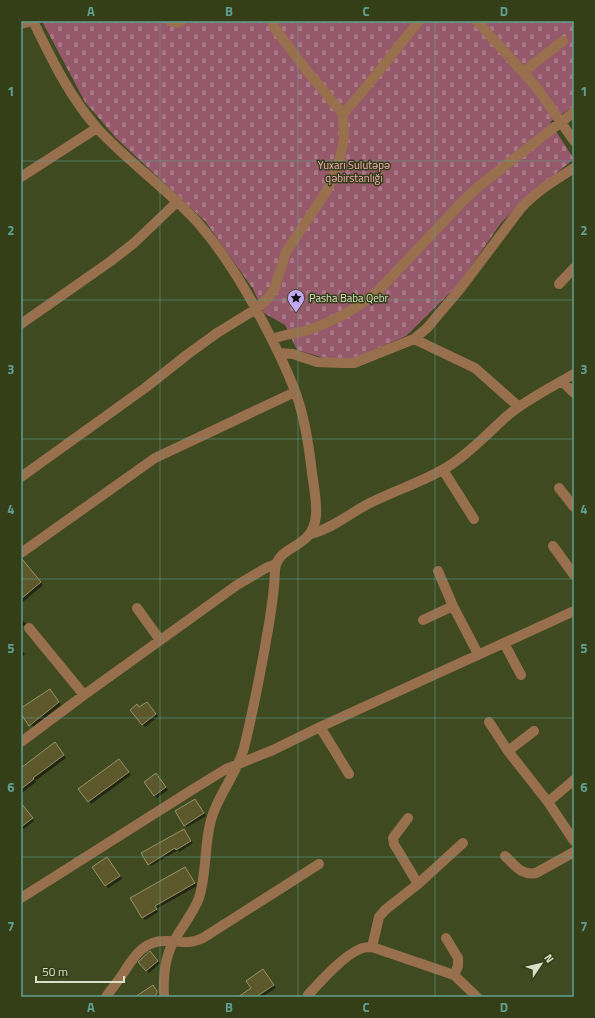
<svg xmlns="http://www.w3.org/2000/svg" width="595" height="1018" font-family="'Titillium Web',sans-serif">
<style>
.cemetery{fill:url(#cemetery-stones)}
.shadow{fill:#0007}
.building{fill:#5d572c;stroke:#989265}
.lines{fill:none;stroke-linecap:round;stroke-linejoin:round}
.minor{stroke:#99704e;stroke-width:10}
.grid{fill:none;stroke:#60a093;stroke-width:1;stroke-opacity:0.55}
.labels{text-anchor:middle;dominant-baseline:central;stroke-width:3;stroke-linejoin:round;paint-order:stroke}
.park-label{font-size:11px;fill:#fca9c0;stroke:#353f17}
.poi-label{font-size:11px;fill:#d9e0ca;stroke:#353f17;text-anchor:start}
.neatline{fill:none;stroke:#60a093;stroke-width:1.5}
.grid-label{font-size:13px;text-anchor:middle;font-weight:bold;fill:#60a093}
</style>
<defs>
<pattern id="cemetery-stones" width="16" height="16" patternUnits="userSpaceOnUse"><rect width="16" height="16" fill="#95596b"/><path d="M2 7V4a2 2 0 0 1 4 0v3zM10 15v-3a2 2 0 0 1 4 0v3z" fill="#a87885"/></pattern>
</defs>
<rect width="100%" height="100%" fill="#3f4a21"/>
<!-- cemetery -->
<path class="cemetery" d="M42,21h532v85l-24,16 24,37 -45,36 -28,28 -44,63 -51,50 -51,22h-30l-28,-8 -12,-25 -21,-12 -11,-24 -48,-68 -89,-83 -31,-36z"/>
<!-- shadow -->
<path class="shadow" d="M21,562l4,1 18,22 -20,17 -2,-2z
M21,618l5,6 -5,4z
M21,650l4,4 -4,4z
M52,692l9,13 -28,22 -12,-14v-4z
M149,705l9,12 -13,10 -3,-3 -2,-16z
M57,745l9,13 -31,23 1,1 -13,10 -2,-2v-21z
M122,763l9,12 -40,29 -11,-14z
M156,774l12,16 -11,8 -3,-3z
M197,803l9,13 -19,11 -2,-2z
M21,807l4,2 9,12 -10,8 -3,-3z
M184,830l9,13 -14,9 -1,-2 -27,16 -2,-2z
M109,861l13,18 -14,9 -15,-20z
M185,868l12,18 -41,23 2,3 -13,8 -2,-3z
M153,955l7,8 -11,10 -9,-10z
M265,973l11,15 -14,9h-22l12,-9z
M153,986l6,8v3h-17z"/>
<!-- building -->
<path class="building" d="M21,559h1l19,23 -20,17z
M50,689l9,13 -30,24 -8,-12v-6z
M147,702l9,12 -14,11 -12,-15 7,-6 2,3z
M55,742l9,13 -31,23 1,1 -13,10v-21z
M119,759l10,13 -41,30 -10,-13z
M156,773l10,14 -12,9 -10,-14z
M195,799l9,14 -20,13 -9,-15z
M21,803l12,15 -12,9z
M184,829l7,12 -15,9 -1,-2 -27,17 -7,-12z
M107,857l13,19 -15,10 -13,-19z
M185,867l10,16 -40,23 2,3 -15,9 -12,-20z
M150,951l8,10 -12,10 -8,-9z
M263,969l11,16 -18,12h-18l13,-9 -5,-7z
M153,985l4,6v3l-4,3h-18z"/>
<g class="lines">
<!-- minor -->
<path class="minor" d="M33,21c18,37 37,77 65,108 31,34 70,60 101,95 18,21 34,45 48,69 18,32 35,64 48,98 10,26 14,55 17,82 2,14 5,29 4,42 -2,33 -34,29 -40,50 -2,7 -1,15 -2,21 -1,13 -3,25 -5,38 -7,41 -15,83 -25,124 -7,26 -26,46 -33,72 -7,25 -4,53 -12,78 -6,16 -17,28 -25,43 -10,17 -11,37 -10,56
M170,21l7,2 4,-2
M477,21l60,67 37,53
M21,24l11,-3
M523,72l40,-31
M343,114l20,-23 56,-70
M21,177l76,-49
M559,284l15,-16
M21,324l90,-63 23,-18 44,-42
M272,339c11,-4 22,-5 33,-8 28,-9 52,-22 74,-41l83,-88 17,-16 95,-74
M414,339l61,29 44,39
M279,353l14,1 24,8 24,1h13l60,-24 13,-11 33,-39 61,-81c16,-17 34,-28 53,-40
M562,381l12,12
M443,470l31,49
M21,477l124,-89 43,-34 29,-21 39,-24 11,-10 7,-9 12,-38 40,-60 12,-26 6,-26 -1,-26 -36,-43 -33,-44 -2,-6
M559,488l15,19
M311,534c22,-6 39,-21 59,-31 27,-14 57,-22 82,-39 21,-14 37,-32 55,-48 20,-17 45,-29 67,-42
M553,546l21,29
M21,553l134,-95 140,-66
M438,571l15,35 25,48
M137,608l23,32
M423,620l30,-14
M29,628l55,67
M504,643l17,32
M489,722l19,29 40,51 26,39
M320,727l29,47
M21,742l63,-47 153,-110 29,-17 10,-4
M508,751l26,-20
M548,802l26,-22
M408,818l-15,20 1,6 24,40
M505,856c10,9 16,20 31,17l38,-21
M21,898l174,-110 31,-19 47,-19 47,-23 254,-116
M446,938l12,20v8l-4,9
M372,947l7,-30 6,-7 33,-26 45,-41
M308,995c13,-14 35,-39 52,-46 4,-2 8,-2 12,-2l82,28 23,22
M106,997c6,-9 14,-18 20,-28 9,-14 19,-28 38,-28 17,-1 21,5 39,-3l116,-74"/>
</g>
<!-- grid -->
<path class="grid" d="M160,21v976M298,21v976M435,21v976M21,161h553M21,300h553M21,439h553M21,579h553M21,718h553M21,857h553"/>
<!-- icons -->
<defs>
<symbol id="sight-pin" viewBox="-11 -11 22 30"><path d="M0 17L-7.5 6A9.5 9.5 0 1 1 7.5 6Z" fill="#c3a7f2" stroke="#353f17"/><path d="M0-6L1.8-2.2L6-1.7L2.9 1.2L3.7 5.4L0 3.3L-3.7 5.4L-2.9 1.2L-6-1.7L-1.8-2.2Z" fill="#111"/></symbol>
</defs>
<g fill-rule="evenodd">
<use href="#sight-pin" x="286" y="288" width="20" height="27"/>
</g>
<g class="labels">
<!-- park labels -->
<g class="park-label">
<text x="354" y="165">Yuxarı Sulutəpə<tspan x="354" dy="13">qəbirstanlığı</tspan></text>
</g>
<!-- poi labels -->
<g class="poi-label">
<text x="309" y="298">Pasha Baba Qebr</text>
</g>
</g>
<!-- border -->
<rect width="595" height="1018" fill="none" stroke="#353f17" stroke-width="44"/>
<!-- north arrow -->
<g transform="translate(541 964) rotate(55)" stroke="#353f17" stroke-width="3" paint-order="stroke">
<path d="M0-3L7 15L0 10L-7 15Z" fill="#d9e0ca"/>
<text y="-6" font-size="11" font-weight="bold" text-anchor="middle" fill="#d9e0ca">N</text>
</g>
<!-- scale -->
<path d="M36 976v6h88v-6" fill="none" stroke="#d9e0ca" stroke-width="2"/>
<text x="42" y="976" font-size="12" fill="#d9e0ca" stroke="#353f17" stroke-width="3" paint-order="stroke">50 m</text>
<rect x="22" y="22" width="551" height="974" class="neatline"/>
<g class="grid-label">
<text x="91" y="16">A</text>
<text x="229" y="16">B</text>
<text x="366" y="16">C</text>
<text x="504" y="16">D</text>
<text x="11" y="96">1</text>
<text x="584" y="96">1</text>
<text x="11" y="235">2</text>
<text x="584" y="235">2</text>
<text x="11" y="374">3</text>
<text x="584" y="374">3</text>
<text x="11" y="514">4</text>
<text x="584" y="514">4</text>
<text x="11" y="653">5</text>
<text x="584" y="653">5</text>
<text x="11" y="792">6</text>
<text x="584" y="792">6</text>
<text x="11" y="931">7</text>
<text x="584" y="931">7</text>
<text x="91" y="1012">A</text>
<text x="229" y="1012">B</text>
<text x="366" y="1012">C</text>
<text x="504" y="1012">D</text>
</g>
</svg>
